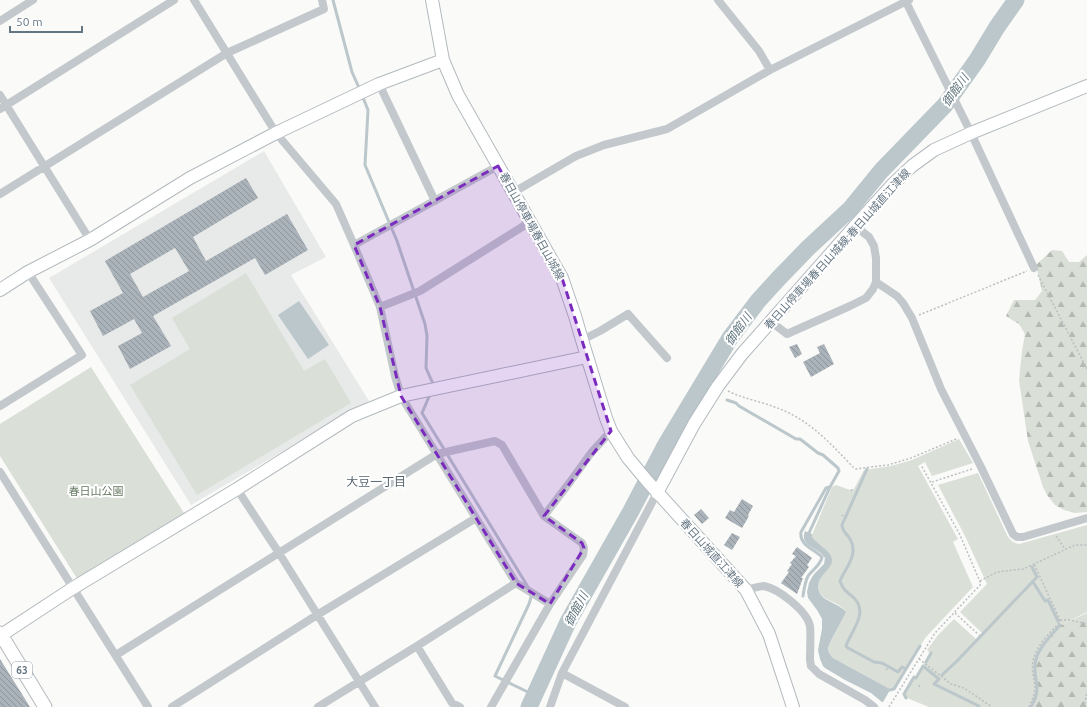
<svg xmlns="http://www.w3.org/2000/svg" width="1087" height="707" font-family="Ubuntu,'Noto Sans JP',sans-serif">
<style>
.built{fill:#e8e9e9}
.forest{fill:url(#forest-firs)}
.green{fill:#dadfd7}
.water{fill:#bbc7cb}
.lines{fill:none;stroke-linecap:round;stroke-linejoin:round}
.stream{stroke:#bbc7cb;stroke-width:3}
.river{stroke:#bbc7cb;stroke-width:17}
.building{fill:url(#building-back-hatch);fill-rule:evenodd}
.secondary-casing{stroke:#b3babf;stroke-width:14}
.primary-casing{stroke:#b5babe;stroke-width:15}
.path{stroke:#bbbfc2;stroke-width:1.5;stroke-dasharray:2 2;stroke-linecap:butt}
.street{stroke:#c3c8cc;stroke-width:8}
.secondary{stroke:#fff;stroke-width:12}
.primary{stroke:#fff;stroke-width:13}
.marked{fill:#7b2cbf;fill-opacity:0.2;stroke:#7b2cbf;stroke-width:3;stroke-dasharray:8 5;stroke-linejoin:round}
.labels{text-anchor:middle;dominant-baseline:central;stroke-width:4;stroke-linejoin:round;paint-order:stroke}
.shield{fill:#fff;stroke:#939fa8;stroke-width:1}
.shield-label{font-size:10px;font-weight:bold;fill:#657683}
.street-label{font-size:11px;fill:#657683;stroke:#fff}
.park-label{font-size:11px;fill:#687a64;stroke:#fff}
.water-label{font-size:12px;font-style:italic;fill:#60757c;stroke:#fff}
.neighbourhood-label{font-size:12px;fill:#57646e;stroke:#fff}
</style>
<defs>
<pattern id="forest-firs" width="22" height="20" patternUnits="userSpaceOnUse"><rect width="22" height="20" fill="#dadfd7"/><path d="M5 1l3.5 6h-7zM16 11l3.5 6h-7z" fill="#b4b9b4"/></pattern>
<pattern id="building-back-hatch" width="6" height="6" patternUnits="userSpaceOnUse"><rect width="6" height="6" fill="#aab3b9"/><path d="M-1 5l2 2M0 0l6 6M5-1l2 2" fill="none" stroke="#8e969c"/></pattern>
</defs>
<rect width="100%" height="100%" fill="#fafaf8"/>
<!-- built -->
<path class="built" d="M264,151l62,106 -35,18 78,126 -178,104 -142,-227z"/>
<!-- forest -->
<path class="forest" d="M1052,250l10,1 7,11h10l8,-7v257l-12,1 -11,-3 -9,-5 -8,-10 -4,-8 -15,-46 -9,-61 3,-29 3,-17 -6,-10 -13,-8 8,-16h21l7,-9 -6,-26z
M1087,613v94h-54l2,-5 3,-13 -2,-13v-13l6,-14 19,-24z"/>
<!-- green -->
<path class="green" d="M246,273l58,98 21,-12 26,44 -154,92 -67,-110 60,-36 -18,-31z
M91,367l93,146 -106,67 -78,-124v-32z
M959,439l14,24 -41,13 -7,-14 -7,4 40,73 -5,3 20,45 -47,50 -32,51 -4,1 -57,-31c-2,-2 -4,-5 -5,-8 0,-6 15,-31 18,-37 -4,-13 -28,-10 -28,-27 0,-8 12,-17 14,-27l-4,-7 -14,-12 -2,-2v-3l20,-48 4,-2 14,5 4,-1 10,-19 27,-4 21,-6z
M978,473l29,62c3,5 6,8 12,9l68,-19v87l-26,13 -19,24 -6,14v13l2,13 -3,13 -3,5h-103l-22,-9 -2,-4 10,-18 1,1 14,-24 -3,-3 11,-15 16,-16 22,20 6,-6 -22,-21 27,-28 -22,-48 -27,-51z"/>
<!-- water -->
<path class="water" d="M299,301l30,44 -21,14 -30,-44z
M805,531l7,3v3c5,7 19,14 20,22 2,11 -22,20 -11,36 5,7 19,9 25,17 -3,8 -18,31 -18,38 1,3 3,6 5,8l57,31v1l-7,12h-1l-11,-9 -26,-13 -20,-12 -2,-2 -3,-7 -2,-9 4,-21v-10l-5,-9 -9,-12 -1,-6 2,-9 3,-6 3,-4 9,-9 1,-6c-6,-11 -26,-11 -20,-27z"/>
<g class="lines">
<!-- stream -->
<path class="stream" d="M333,0l19,72 8,18
M362,95l6,15 -3,55 32,76 28,83 2,12 -1,32 8,18
M431,392l-9,21 106,174
M727,400l9,3 3,3 57,33h4l18,14 5,2 15,13 1,3 -9,16 -21,46
M867,469l-25,56c0,6 5,9 8,14 9,15 -4,28 -10,42 4,11 7,10 14,17 15,15 -3,33 -8,48l2,2 26,14 8,1 16,9 4,-5 4,2 -12,20 -4,1
M1033,582l12,19 3,-1 10,21
M532,594l-3,10 -34,72 39,19
M803,596c1,-7 2,-14 5,-20 4,-6 13,-11 14,-19 -8,-8 -23,-12 -21,-25l25,-44 4,-1
M926,662l5,-9
M906,669l14,-23
M942,675l15,-14 80,-84 -5,-10
M906,698l-2,-4 10,-17 2,1 7,-12 16,13 -5,5 45,22 -1,1
M1031,707c3,-5 6,-12 6,-18 0,-8 -3,-16 -2,-25 2,-15 15,-27 25,-39"/>
<!-- river -->
<path class="river" d="M529,707l39,-85 63,-111 34,-65 65,-108 28,-37 20,-22 30,-31 42,-39 31,-38 64,-66 32,-45 20,-33 19,-27"/>
</g>
<!-- building -->
<path class="building" d="M246,178l12,20 -65,39 13,24 81,-47 21,36 -43,25 -10,-17 -102,58 18,30 -41,23 -12,-23 24,-13 -8,-14 -31,17 -13,-25 33,-18 -18,-32zM175,248l14,23 -46,26 -13,-23z
M797,344l5,10 -7,4 -6,-11z
M824,344l10,20 -23,13 -8,-15 17,-9 -3,-6z
M742,499l11,7 -5,9 1,1 -7,12 -17,-10 5,-8 4,2z
M701,509l8,9 -7,6 -8,-9z
M732,533l8,4 -8,13 -8,-5z
M797,547l15,11 -5,7 2,2 -8,11h2l-6,16 -16,-11 8,-11 -2,-1 5,-7 -2,-1 6,-7 -4,-2z
M0,659l30,48h-30z"/>
<g class="lines">
<defs>
<path id="secondary" d="M432,0l11,60 15,35 104,183 13,38 7,24 24,78 5,13 17,27 20,24 98,108 23,44 24,73
M0,290l28,-18 62,-32 100,-62 86,-45 103,-49 64,-24
M657,493l37,-69 24,-38 24,-32 113,-128 38,-42 19,-18 22,-16 37,-17 116,-47
M0,636l73,-48 164,-99 115,-73 49,-20 186,-39"/>
<path id="primary" d="M0,633l45,74"/>
</defs>
<!-- secondary casing -->
<use href="#secondary" class="secondary-casing"/>
<!-- primary casing -->
<use href="#primary" class="primary-casing"/>
<!-- path -->
<path class="path" d="M1038,275l49,94
M919,315l108,-44
M728,391c14,7 30,10 44,15 36,12 56,35 81,61l3,2 32,-4 23,-7 45,-19
M932,482l40,-13
M851,491l1,-2
M842,515l1,1
M1056,536l9,13
M980,581l17,-9 26,-3 52,-24h12
M955,613l24,22
M1060,620h10l17,4
M919,659l32,25 13,4 28,19
M886,670l2,-2
M919,687l1,-3
M889,707l46,-74 46,-49 -21,-49 -39,-70
M1029,707c3,-6 5,-11 6,-18 0,-9 -4,-18 -2,-28 3,-15 16,-27 26,-38l1,-3 -26,-56
M1082,707l3,-5 2,-10"/>
<!-- street -->
<path class="street" d="M194,0l82,133 60,71 18,41 26,62 15,69 6,20 115,187 34,21
M718,0l41,51 11,19
M906,2l65,131 63,135
M0,21l33,-21
M379,84l56,117
M0,95l90,145
M0,109l174,-109
M514,192l62,-36 28,-11 63,-16 103,-59 139,-70
M0,194l227,-141 97,-44 -2,-9
M354,245l144,-79
M876,282l21,14 6,7 9,15 29,71 40,78 32,67 4,3h6l64,-19
M380,307l40,-16 110,-69
M770,321l17,13 63,-28 16,-8 7,-9 3,-7v-24l-2,-12 -5,-9 -14,-11
M582,340l18,-9 28,-17 39,44
M0,406l82,-51 -54,-83
M0,472l148,235
M237,489l42,64 96,154
M544,516l26,-34 21,-29 20,-22
M746,590c5,-1 13,-4 18,-4 15,3 43,25 46,40 1,8 0,25 0,34l1,6 8,8 46,26 9,7
M417,646l35,57 8,4
M116,655l321,-201 58,-13 7,4 42,71 38,27 2,5 -1,7 -33,49 -59,103
M562,673l63,34
M172,707l145,-92 159,-97
M318,707l99,-61 99,-63
M550,707l12,-34 95,-180"/>
<!-- secondary -->
<use href="#secondary" class="secondary"/>
<!-- primary -->
<use href="#primary" class="primary"/>
</g>
<!-- marked area -->
<path class="marked" d="M498,166l64,112 49,153 -67,85 38,27 2,5 -34,56 -34,-21 -115,-187 -21,-89 -26,-62z"/>
<g class="labels">
<!-- shield labels -->
<rect class="shield" x="12" y="662" width="20" height="16" rx="3"/>
<g class="shield-label">
<text x="22" y="670">63</text>
</g>
<!-- street labels -->
<g class="street-label">
<text transform="translate(532 226) rotate(61)">春日山停車場春日山城線</text>
<text transform="translate(837 249) rotate(-48)">春日山停車場春日山城線;春日山城直江津線</text>
<text transform="translate(712 553) rotate(48)">春日山城直江津線</text>
</g>
<!-- park labels -->
<g class="park-label">
<text x="96" y="491">春日山公園</text>
</g>
<!-- water labels -->
<g class="water-label">
<text transform="translate(955 90) rotate(-55)">御館川</text>
<text transform="translate(738 329) rotate(-55)">御館川</text>
<text transform="translate(576 609) rotate(-62)">御館川</text>
</g>
<!-- neighbourhood labels -->
<g class="neighbourhood-label">
<text x="376" y="481">大豆一丁目</text>
</g>
</g>
<!-- scale -->
<path d="M10 26v6h72v-6" fill="none" stroke="#657683" stroke-width="2"/>
<text x="16" y="26" font-size="12" fill="#657683" stroke="#ffffff" stroke-width="3" paint-order="stroke">50 m</text>
</svg>
